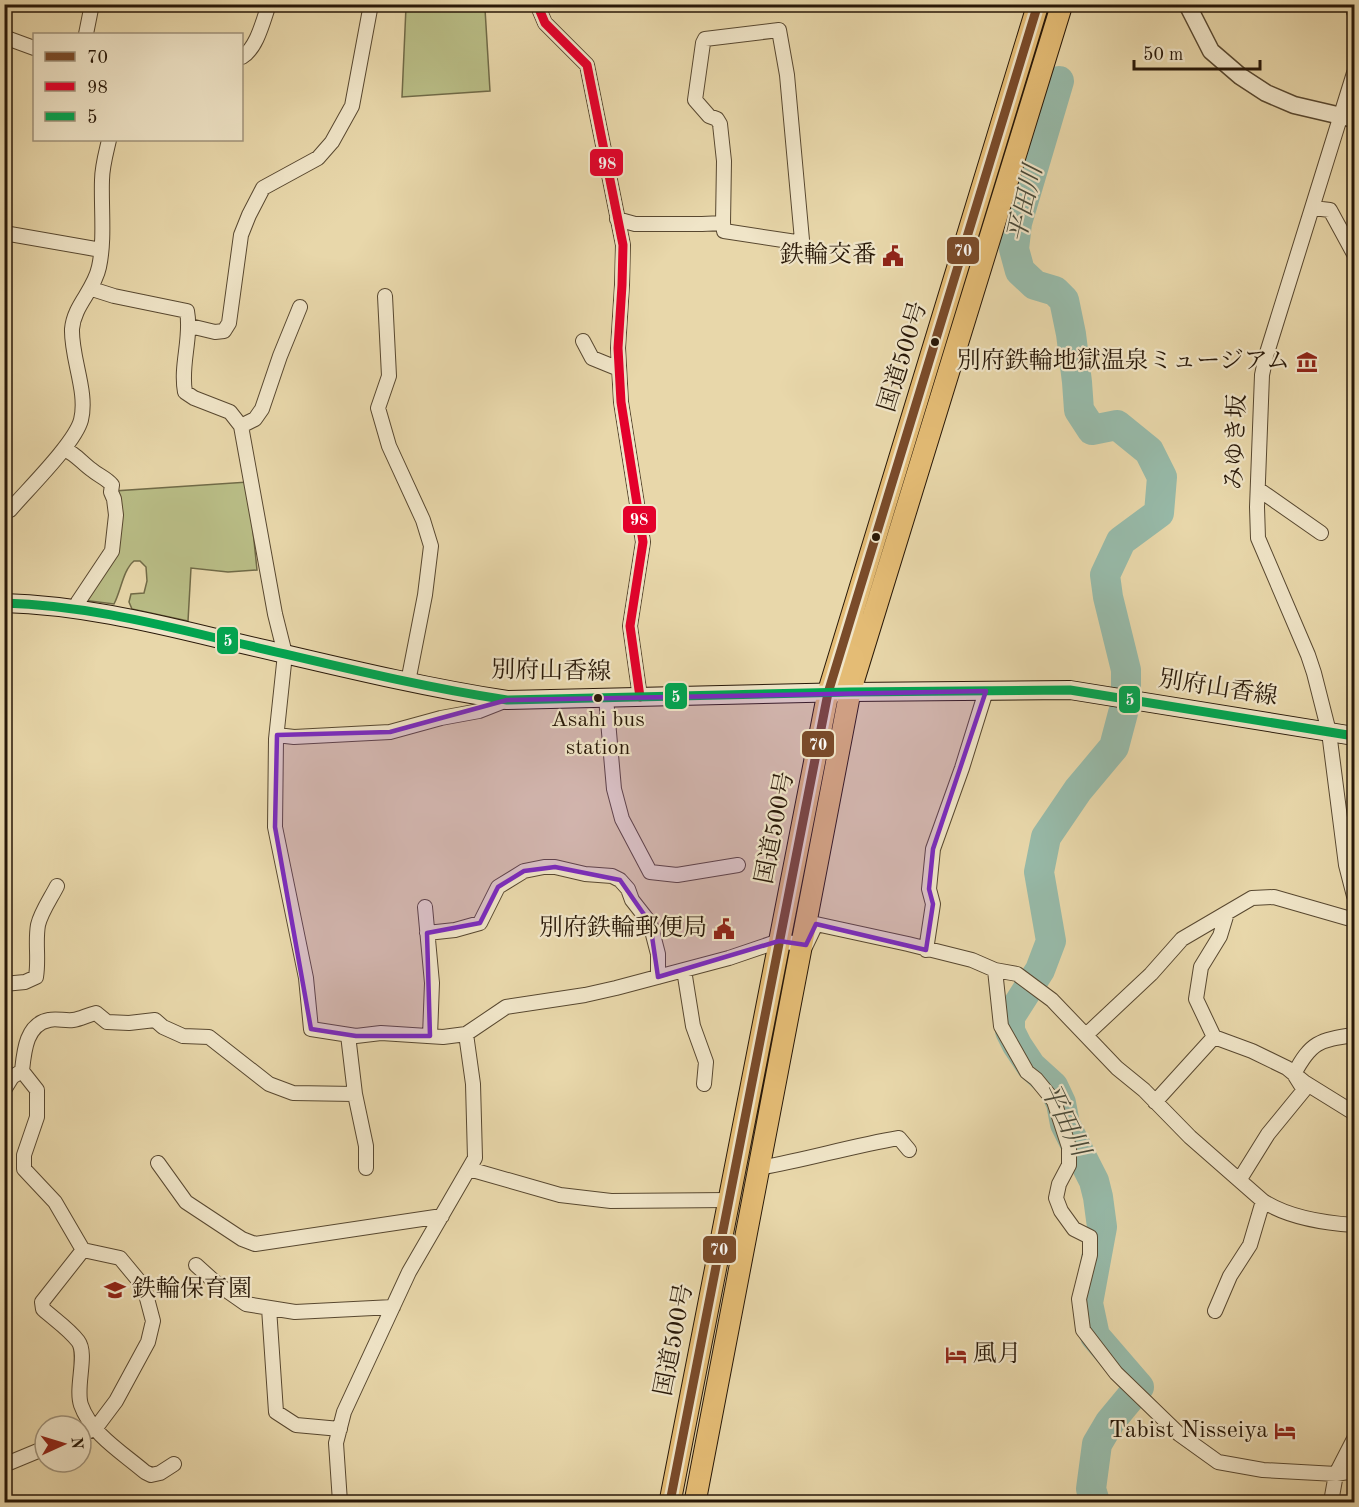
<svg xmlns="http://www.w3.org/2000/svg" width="1359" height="1507" font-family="'Old Standard TT','Noto Serif JP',serif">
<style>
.green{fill:#b9bd86;stroke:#706a47;stroke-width:1.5}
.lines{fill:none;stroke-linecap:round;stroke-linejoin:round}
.river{stroke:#97baa9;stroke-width:30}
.minor-casing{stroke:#584830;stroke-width:16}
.tertiary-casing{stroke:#584830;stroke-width:19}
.secondary-casing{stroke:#281808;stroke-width:20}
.trunk-casing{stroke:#281808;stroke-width:23}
.minor{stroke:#f0e5c8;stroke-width:14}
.tertiary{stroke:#f0e5c8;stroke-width:16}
.secondary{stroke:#f0e5c8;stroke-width:18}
.trunk{stroke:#e4bc75;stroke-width:21}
.bus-1-casing{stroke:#f0e5c8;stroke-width:14}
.bus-2-casing{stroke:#f0e5c8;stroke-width:14}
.bus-3-casing{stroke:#f0e5c8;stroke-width:14}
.bus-1{stroke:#7a4b2a;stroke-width:9}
.bus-2{stroke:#e4002b;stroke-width:9}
.bus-3{stroke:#00a651;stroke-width:9}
.marked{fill:#7b2cbf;fill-opacity:0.2;stroke:#7b2cbf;stroke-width:4.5;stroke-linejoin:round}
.bus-dot{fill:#281808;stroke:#f0e5c8;stroke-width:2}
.labels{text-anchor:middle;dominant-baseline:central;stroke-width:4.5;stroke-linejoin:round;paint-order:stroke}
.bus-label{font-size:22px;fill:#281808;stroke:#f0e5c8}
.poi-label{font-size:24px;fill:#281808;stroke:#f0e5c8;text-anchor:end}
.street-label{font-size:24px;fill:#281808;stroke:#f0e5c8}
.water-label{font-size:26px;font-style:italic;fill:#494938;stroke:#f0e5c8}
.line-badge{stroke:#f0e5c8;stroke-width:2}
.badge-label{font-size:16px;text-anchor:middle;font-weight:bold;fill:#fff}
</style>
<rect width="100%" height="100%" fill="#e8d7aa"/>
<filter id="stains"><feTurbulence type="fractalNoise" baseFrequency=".00333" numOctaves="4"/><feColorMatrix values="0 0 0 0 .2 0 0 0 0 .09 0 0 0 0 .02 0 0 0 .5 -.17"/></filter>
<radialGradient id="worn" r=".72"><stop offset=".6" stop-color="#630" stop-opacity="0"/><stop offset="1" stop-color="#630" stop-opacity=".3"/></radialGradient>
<!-- green -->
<path class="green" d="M406,7l79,2 5,82 -88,6z
M248,482l9,88 -29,2 -37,-4 -3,53 -56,-12 -3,-7 2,-8 13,-1 3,-12 -1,-14 -6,-6h-6c-11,9 -13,30 -20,43l-32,-4 36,-51 -4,-58z"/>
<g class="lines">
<!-- river -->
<path class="river" d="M1059,81l-42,142 -3,26 6,22 15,14 20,6 9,9 7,34 6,48 2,28 13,20 25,-5 32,26 13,26 -3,36 -38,28 -16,34 3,22 18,73v25
M1095,1502l-4,-13 6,-45 13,-22 29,-35 -44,-51 -7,-33 14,-76 -4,-30 -4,-16 -29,-57 -4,-21 -8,-17 -22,-20 -14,-21 -7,-14v-14l30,-47 11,-29 -12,-69 7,-35 32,-47 36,-43 9,-34"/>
<defs>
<path id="minor" d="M537,4l8,19 42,42 36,180 -1,40 -4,63 3,54 22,140 -13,84 10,71
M1353,4l1,8
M86,34l6,-30
M4,37l30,11
M242,57c15,-9 21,-36 27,-53
M1354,73l-88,283 -4,19 -5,132 1,31 50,117 6,18 15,59 17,133 8,31
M1313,208l17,2 24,44
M617,219l18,5h67l21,-1 1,8 72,11 6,-2 -15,-165 -8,-45 -74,9 -2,4 -8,57 14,16 8,3 3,5 4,37 -1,62
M4,233l97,17
M92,289l22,7 73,15c5,27 -7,54 -2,81l9,6 36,14 11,14 34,188 10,40 -9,85 -1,88 31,151 5,51 45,7 25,-3 62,4 23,-3 40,-27 79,-12 31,-7 113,-30 50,-17 27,4 10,-21 92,20 64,16 23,10 22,4 35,26 65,68 27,22 46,47 73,64c26,17 61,22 91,24
M385,296l4,80 -11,32 11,38 34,74 8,26 -6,49 -17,87
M190,326l25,6 9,-1 5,-8 12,-88 8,-20 14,-27 55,-30 14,-16 20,-36 19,-102
M583,341l9,17 27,11
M241,426l14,-7 7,-10 18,-53 20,-49
M64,449c12,5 18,14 28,21 7,6 14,8 20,15l-1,7 3,7 2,16 -4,36 -34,51 -3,8
M1258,489l63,44
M4,512l6,-2c17,-20 65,-67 71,-90 7,-28 -10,-62 -9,-91 2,-24 22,-38 27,-62 6,-28 2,-59 3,-87 0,-13 4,-27 7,-40
M606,698l8,91 8,30 28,53 27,3 61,-10
M277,735l17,2 96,-5 51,-14 38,-7 28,-11
M425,907l7,76 -2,53
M1227,913l-7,23 -19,31 -5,32 18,38 38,14 35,17 17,14 50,31
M427,933l28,-3 25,-7 18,-36 26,-16 20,-4h11l30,7 27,2 8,4 8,9 4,11 18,23 8,31v23
M926,950l7,-46 -4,-15 4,-40 29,-81 24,-77
M684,970l9,56 13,36 -2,22
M995,970l6,56 26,46 9,7 18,22 15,46v18l-10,19 -3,14 5,13 13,18 16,8v18l-11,44 4,31 33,43 63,61 39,28 45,8 73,4 18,-3
M4,984l21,-2 11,-5c3,-18 -1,-35 2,-52 3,-13 13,-27 19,-39
M348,1035l7,59 11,52v22
M1086,1035l65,-61 31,-35 70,-41 22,-1 80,23
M4,1090l8,-13 10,-6
M1155,1102l59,-65
M158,1163l28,39 56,37 13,5 187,-28
M759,1168c47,-8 92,-22 140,-30l10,12
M469,1169l91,26 51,6 118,-1
M1240,1179l28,-45 36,-44 -10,-16c17,-32 25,-34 60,-39
M83,1250l-41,52 1,7c11,10 26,20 35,32 10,13 -3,46 3,64 10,29 42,48 64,67l6,3 9,-2 14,-9
M196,1265l20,18 30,21 49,8 98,-5
M269,1308l7,104 20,13 44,4
M1215,1311l15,-35 20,-31 13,-44
M81,1434l14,-5 21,-28 32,-59 5,-21 -9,-34 -24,-29 -37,-8 -28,-48 -31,-33v-14l13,-38v-27l-15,-19c2,-19 4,-47 27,-51 7,-2 16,1 24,0 8,-1 14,-5 23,-7l11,9 22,1 26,-3 8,7 20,9 26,1 60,47 24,9 62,1
M4,1465l41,-17
M340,1502l-4,-59 8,-31 65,-140 66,-114 -2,-74 -7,-50
M1331,1502l5,-28 18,-35"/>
<path id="tertiary" d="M1187,4l24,47 29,25 26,17 28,12 60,14"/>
<path id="secondary" d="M4,603c72,2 142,18 212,35 97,22 193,47 291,62l343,-8 220,-2 284,46"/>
<path id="trunk" d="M670,1502l158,-809 210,-689
M695,1502l155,-810 212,-688"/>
</defs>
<!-- minor casing -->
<use href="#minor" class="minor-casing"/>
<!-- tertiary casing -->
<use href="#tertiary" class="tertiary-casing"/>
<!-- secondary casing -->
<use href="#secondary" class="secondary-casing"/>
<!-- trunk casing -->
<use href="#trunk" class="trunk-casing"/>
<!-- minor -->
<use href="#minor" class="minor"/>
<!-- tertiary -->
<use href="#tertiary" class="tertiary"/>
<!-- secondary -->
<use href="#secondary" class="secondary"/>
<!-- trunk -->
<use href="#trunk" class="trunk"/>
<defs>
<path id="bus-1" d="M670,1502l158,-809 210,-689"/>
<path id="bus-2" d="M537,4l8,19 42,42 36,180 -1,40 -4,63 3,54 22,140 -13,84 10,71"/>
<path id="bus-3" d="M4,603c72,2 142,18 212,35 97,22 193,47 291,62l343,-8 220,-2 284,46"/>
</defs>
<!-- bus-1 casing -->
<use href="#bus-1" class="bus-1-casing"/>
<!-- bus-2 casing -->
<use href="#bus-2" class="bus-2-casing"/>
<!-- bus-3 casing -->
<use href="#bus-3" class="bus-3-casing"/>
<!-- bus-1 -->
<use href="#bus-1" class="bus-1"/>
<!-- bus-2 -->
<use href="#bus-2" class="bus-2"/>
<!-- bus-3 -->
<use href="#bus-3" class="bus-3"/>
</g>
<!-- marked area -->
<path class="marked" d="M986,691l-53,158 -4,40 4,15 -7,46 -110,-26 -10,21 -27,-4 -121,36 -8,-54 -30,-43 -65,-13 -31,4 -26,16 -18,36 -53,10 3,103h-74l-45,-7 -36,-202 2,-92 113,-3 117,-32z"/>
<!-- icons -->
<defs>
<symbol id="civic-bare" viewBox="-9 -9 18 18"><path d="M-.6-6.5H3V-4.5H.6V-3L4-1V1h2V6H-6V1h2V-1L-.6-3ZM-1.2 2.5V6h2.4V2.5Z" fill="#8f2418" stroke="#f0e5c8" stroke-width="2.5" paint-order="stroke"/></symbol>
<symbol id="museum-bare" viewBox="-9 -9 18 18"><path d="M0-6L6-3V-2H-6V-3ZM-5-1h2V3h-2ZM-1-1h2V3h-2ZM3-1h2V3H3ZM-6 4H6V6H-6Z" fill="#8f2418" stroke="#f0e5c8" stroke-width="2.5" paint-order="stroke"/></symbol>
<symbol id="school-bare" viewBox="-9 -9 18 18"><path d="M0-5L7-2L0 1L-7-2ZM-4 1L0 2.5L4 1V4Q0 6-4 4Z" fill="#8f2418" stroke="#f0e5c8" stroke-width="2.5" paint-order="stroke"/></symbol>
<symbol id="hotel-bare" viewBox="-9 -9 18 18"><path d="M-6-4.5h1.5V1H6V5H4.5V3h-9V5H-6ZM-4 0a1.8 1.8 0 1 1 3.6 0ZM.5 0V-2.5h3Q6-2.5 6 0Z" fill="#8f2418" stroke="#f0e5c8" stroke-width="2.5" paint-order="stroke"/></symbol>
</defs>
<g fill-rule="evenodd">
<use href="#civic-bare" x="878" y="241" width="30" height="30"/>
<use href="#museum-bare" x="1292" y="347" width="30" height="30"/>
<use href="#civic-bare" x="709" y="914" width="30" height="30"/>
<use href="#school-bare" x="100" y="1275" width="30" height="30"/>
<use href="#hotel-bare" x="941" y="1340" width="30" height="30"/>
<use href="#hotel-bare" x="1270" y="1416" width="30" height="30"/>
</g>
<!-- markers -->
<g class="bus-dot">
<circle cx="935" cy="342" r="5"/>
<circle cx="876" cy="537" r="5"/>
<circle cx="598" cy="698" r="5"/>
</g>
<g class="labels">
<!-- bus labels -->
<g class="bus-label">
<text x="598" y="720">Asahi bus<tspan x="598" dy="28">station</tspan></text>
</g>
<!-- poi labels -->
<g class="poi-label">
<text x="876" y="256">鉄輪交番</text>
<text x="1290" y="362">別府鉄輪地獄温泉ミュージアム</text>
<text x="707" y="929">別府鉄輪郵便局</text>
<text x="132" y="1290" text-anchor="start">鉄輪保育園</text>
<text x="973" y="1355" text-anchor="start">風月</text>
<text x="1268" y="1431">Tabist Nisseiya</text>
</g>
<!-- street labels -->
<g class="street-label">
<text transform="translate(904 357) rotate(-73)">国道500号</text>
<text transform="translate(1237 442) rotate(-88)">みゆき坂</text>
<text transform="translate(551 672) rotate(1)">別府山香線</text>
<text transform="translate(1218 689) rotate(9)">別府山香線</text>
<text transform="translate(776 828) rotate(-79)">国道500号</text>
<text transform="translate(675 1340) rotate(-79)">国道500号</text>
</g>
<!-- water labels -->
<g class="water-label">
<text transform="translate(1026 204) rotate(-77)">平田川</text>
<text transform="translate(1064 1120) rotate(64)">平田川</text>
</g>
</g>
<g class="line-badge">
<rect x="589" y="148" width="35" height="29" rx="6" fill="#e4002b"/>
<rect x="946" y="236" width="34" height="29" rx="6" fill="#7a4b2a"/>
<rect x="622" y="505" width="35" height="29" rx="6" fill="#e4002b"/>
<rect x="216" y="626" width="23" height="29" rx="6" fill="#00a651"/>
<rect x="664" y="682" width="24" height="28" rx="6" fill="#00a651"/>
<rect x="1118" y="685" width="23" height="29" rx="6" fill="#00a651"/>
<rect x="801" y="730" width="34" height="28" rx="6" fill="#7a4b2a"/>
<rect x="702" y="1235" width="35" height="29" rx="6" fill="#7a4b2a"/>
</g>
<g class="badge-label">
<text x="607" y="169">98</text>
<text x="963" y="256">70</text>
<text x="639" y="525">98</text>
<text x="228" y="646">5</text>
<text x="676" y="702">5</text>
<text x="1130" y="705">5</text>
<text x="818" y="750">70</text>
<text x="719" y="1255">70</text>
</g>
<!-- margin -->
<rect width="1359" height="1507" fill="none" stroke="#e8d7aa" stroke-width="24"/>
<rect x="6" y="6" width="1347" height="1495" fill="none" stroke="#281808" stroke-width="3"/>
<rect x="12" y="12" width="1335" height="1483" fill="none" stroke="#281808" stroke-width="1.5"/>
<!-- legend -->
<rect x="33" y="33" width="210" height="108" fill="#f0e5c8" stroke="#a0937b" stroke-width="1.5"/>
<rect x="45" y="52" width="30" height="9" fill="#7a4b2a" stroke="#a0937b" stroke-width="1.5"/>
<text x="87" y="63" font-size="18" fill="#281808">70</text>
<rect x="45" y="82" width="30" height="9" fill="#e4002b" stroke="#a0937b" stroke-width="1.5"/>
<text x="87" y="93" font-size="18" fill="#281808">98</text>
<rect x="45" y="112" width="30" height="9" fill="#00a651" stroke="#a0937b" stroke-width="1.5"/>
<text x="87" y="123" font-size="18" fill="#281808">5</text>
<!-- north arrow -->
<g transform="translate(63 1444) rotate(86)"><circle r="28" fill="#f0e5c8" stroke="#a0937b" stroke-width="1.5"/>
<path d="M0-4.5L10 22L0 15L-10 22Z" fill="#8f2418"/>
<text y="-9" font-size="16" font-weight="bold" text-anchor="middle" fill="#281808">N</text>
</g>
<!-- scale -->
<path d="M1134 60v9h126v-9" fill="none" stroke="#281808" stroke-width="3"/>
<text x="1143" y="60" font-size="18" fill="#281808" stroke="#f0e5c8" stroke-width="4.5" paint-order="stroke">50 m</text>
<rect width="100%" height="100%" filter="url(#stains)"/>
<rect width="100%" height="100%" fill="url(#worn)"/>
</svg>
